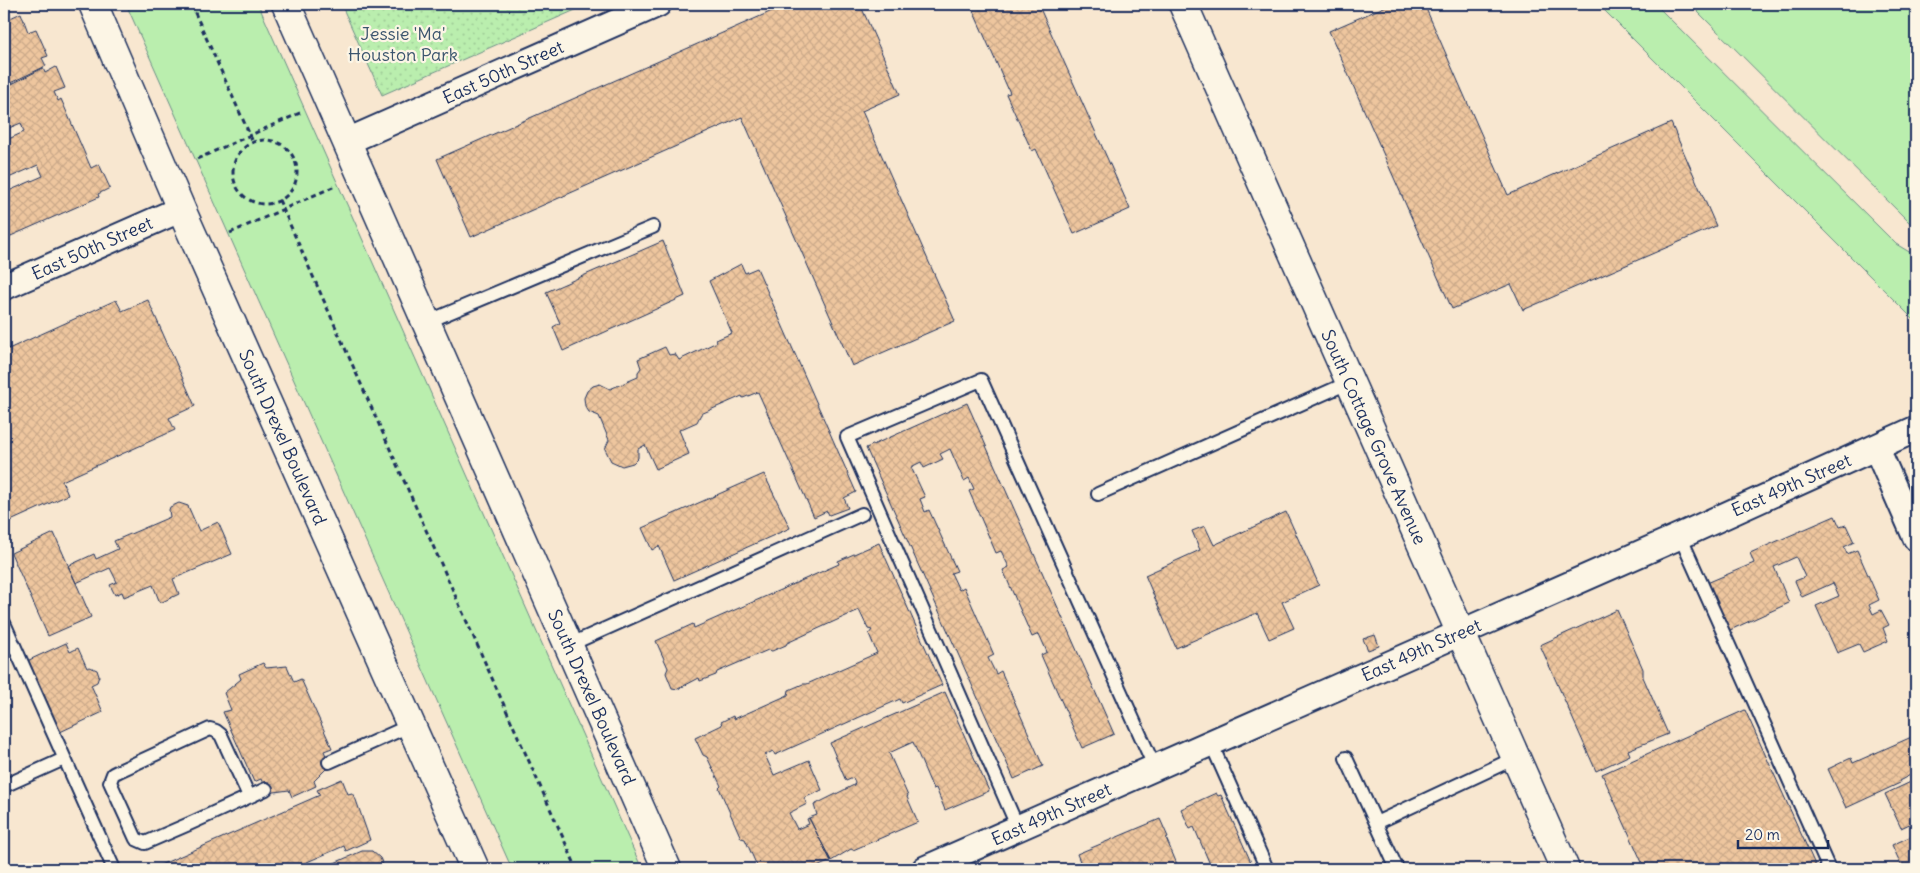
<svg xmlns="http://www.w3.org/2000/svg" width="1920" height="873" font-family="Delius,sans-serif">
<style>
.green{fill:#baeeae;stroke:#6a8e86}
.park{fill:url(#park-dots);stroke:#6a8e86}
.building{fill:url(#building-cross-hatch);stroke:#1b2f5e}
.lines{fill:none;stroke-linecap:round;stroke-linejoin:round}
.lane-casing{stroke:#1b2f5e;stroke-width:16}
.street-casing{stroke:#1b2f5e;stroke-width:29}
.secondary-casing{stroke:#1b2f5e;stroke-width:31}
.path{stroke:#1b2f5e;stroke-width:3;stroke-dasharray:5 4;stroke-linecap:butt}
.lane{stroke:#fcf5e5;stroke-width:12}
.street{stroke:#fcf5e5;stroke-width:25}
.secondary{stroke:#fcf5e5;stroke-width:28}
.labels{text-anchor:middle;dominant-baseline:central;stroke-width:4.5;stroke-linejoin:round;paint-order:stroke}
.park-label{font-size:18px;fill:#3b556e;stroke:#fcf5e5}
.street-label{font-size:18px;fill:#1b2f5e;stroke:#fcf5e5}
</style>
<defs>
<pattern id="park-dots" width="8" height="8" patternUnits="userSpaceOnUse" patternTransform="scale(1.25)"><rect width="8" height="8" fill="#baeeae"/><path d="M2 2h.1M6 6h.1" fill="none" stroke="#9fcc98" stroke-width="1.8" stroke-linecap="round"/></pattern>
<pattern id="building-cross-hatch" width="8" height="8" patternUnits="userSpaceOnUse" patternTransform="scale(1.25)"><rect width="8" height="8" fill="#eec69e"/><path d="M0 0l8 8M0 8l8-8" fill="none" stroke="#ccaa8a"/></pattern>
</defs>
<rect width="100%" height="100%" fill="#f8e7d0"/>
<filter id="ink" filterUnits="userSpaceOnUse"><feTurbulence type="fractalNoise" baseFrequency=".02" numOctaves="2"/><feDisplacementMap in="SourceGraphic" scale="10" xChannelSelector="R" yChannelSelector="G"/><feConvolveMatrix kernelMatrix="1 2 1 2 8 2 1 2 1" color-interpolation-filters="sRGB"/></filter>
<g filter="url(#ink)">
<!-- green -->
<path class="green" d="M126,4h132l384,865h-130z
M1598,4h57l241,240 20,12v66z
M1690,4h226v225z"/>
<!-- park -->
<path class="park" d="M341,4h248l-207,91z"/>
<!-- building -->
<path class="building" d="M788,4h72l40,90 -38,17 93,210 -103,45 -110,-249 -271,120 -34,-78z
M970,4h68l92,205 -56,25 -38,-85 -4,2 -26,-57 4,-1z
M1391,4h33l84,191 163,-72 45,103 -193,84 -12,-26 -59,25 -123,-278z
M21,13l7,19 8,-3 12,27 -6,2 4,8 -40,19 -2,-4v-60z
M56,67l9,21 -11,4 4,9 3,-2 30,69 8,-4 11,24 -12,6 1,3 -95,42v-46l39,-17 -5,-11 -34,15v-39l20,-9 -3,-9 -17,7v-42l39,-20 2,5z
M663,241l22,55 -122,55 -10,-24 7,-4 -14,-31z
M741,264l4,9 12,-5 99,224 -12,6 4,10 -19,7 -2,-4 -13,6 -56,-125 -15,6 -1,-2 -41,18 -4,8 -18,8 10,24 -33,15 -11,-24 -7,4v9l-5,5 -11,3 -11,-5 -6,-12 4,-9 -10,-24 -10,-4 -4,-6 -1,-8 3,-7 6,-5 7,-2 10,5 28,-12v-5l3,-4 -3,-9 27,-12 4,8 6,-1 4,6 38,-18 -1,-2 16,-7 -23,-52z
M116,300l6,11 26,-11 47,106 -26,12 6,12 -113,51 6,14 -64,29v-173z
M967,403l147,331 -32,14 -41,-93 6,-3 -8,-18 -7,3 -29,-67 6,-3 -8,-16 -5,2 -27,-62 5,-2 -5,-11 -5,3 -14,-32 -10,5 3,5 -19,9 -3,-6 -10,5 14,30 -5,2 5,13 4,-2 28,61 -6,2 8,17 5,-3 30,68 -6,3 8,16 5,-3 42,95 -29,13 -148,-331z
M764,474l26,54 -116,52 -15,-34 -7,4 -10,-22z
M179,503l9,3 11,25 19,-9 14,32 -59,25 6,15 -19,9 -7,-18 -29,12 -2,-5 -7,3 -5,-10 7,-3 -7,-14 -34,15 -8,-17 26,-12 2,5 22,-10 -4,-8 56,-24 -1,-7 1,-3z
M1286,512l33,73 -37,17 12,26 -25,11 -12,-26 -81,35 -31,-73 55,-25 -8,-19 13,-5 9,19z
M1835,516l5,11 6,-2 8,17 -10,5 3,7 10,-4 22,50 -10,5 4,9 8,-4 8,15 -6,3 5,13 -25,11 -4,-8 -22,9 -21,-47 23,-10 -6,-13 -31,14 -7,-16 10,-4 -9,-20 -22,10 15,36 -61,28 -21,-48 47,-20 -4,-10z
M54,533l37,84 -43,19 -37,-83z
M879,543l63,142 -40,18 -2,-4 -125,56 -2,-4 -8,4 9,20 35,-15 13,30 -18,8 3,6 -18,9 8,16 12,-5 -2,-5 2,-1 22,43 -19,8h-57l2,-3 -12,-27 -4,-1 -22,-50 2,-2 -14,-29 -4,-2 -8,-17 27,-13 -1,-3 12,-6 1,3 54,-24 1,-5 14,-6h4l70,-31 -8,-19 3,-4 -4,-1 -9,-19 -72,33 -1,2 -14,6 -4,-1 -51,22 -1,3 -16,6 -1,-3 -21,11 -6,-1 -6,-15 2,-5 -12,-27 37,-17 1,4 145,-64 -1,-3z
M1617,610l26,59v8l25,57 -40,16 2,5 -34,16 -56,-126z
M1375,635l4,11 -11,4 -5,-11z
M66,643l4,9 8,-4 9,20 3,-1 7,3 2,6 -2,6 -6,3 12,27 -43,20 -33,-71z
M263,663l3,5 21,-2 7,16 7,-3 31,69 -8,3 6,14 -16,16 2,5 -24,11 -3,-7 -22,3 -6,-14 -7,3 -31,-70 8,-2 -7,-17 17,-14 -2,-5z
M945,692l44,99 -44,19 -9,-22 -3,1 -20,-47 -24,11 19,43 -1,1 11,25 -65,28 -2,-1 -20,12 -22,-43 8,-3 -3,-10 40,-20 1,-3 -2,-4 -7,3 -16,-38z
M1745,710l72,159h-172l-43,-95z
M1916,735v37l-17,9 1,2 -54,25 -18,-39 23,-11 2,5z
M342,779l6,15 4,-1 4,7 14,40 -24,11 -2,-5 -53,23h-140l169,-74 -3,-5z
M1915,780l1,41 -15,7 -16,-34z
M1216,793l2,3 3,-1 33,74h-42l-18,-42 -4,2 -9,-20z
M1160,819l8,18 -2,1 13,31h-96l-6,-15z
M1916,834v30l-13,5 -11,-24z
M362,851h10l8,7 5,11h-51l-2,-5z"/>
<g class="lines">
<defs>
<path id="lane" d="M427,322l226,-95
M1098,494l252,-112
M1680,536l149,333
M4,623l110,246
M569,645l293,-131
M1211,743l56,126
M1346,758l30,65
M329,762l82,-37
M4,786l60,-27
M249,796l-28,-61 -5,-4 -6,-2 -91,42 -6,3 -3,8 26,57 9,4 44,-19 77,-35
M1018,828l-171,-391 134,-57 174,388
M1397,869l-21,-46 139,-65"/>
<path id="street" d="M348,141l310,-137
M4,287l177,-78
M1876,447l40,91
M925,869l755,-333 236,-107"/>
<path id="secondary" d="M93,4l88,205 294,660
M286,4l381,865
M1183,4l382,865"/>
</defs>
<!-- lane casing -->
<use href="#lane" class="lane-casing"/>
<!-- street casing -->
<use href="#street" class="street-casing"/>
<!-- secondary casing -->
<use href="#secondary" class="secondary-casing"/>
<!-- path -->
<path class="path" d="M191,4l62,138
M233 172a32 32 0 1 1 64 0a32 32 0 1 1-64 0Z
M197,159l105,-47
M279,200l298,669
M230,233l105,-47"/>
<!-- lane -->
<use href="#lane" class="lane"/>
<!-- street -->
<use href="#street" class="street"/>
<!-- secondary -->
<use href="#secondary" class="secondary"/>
</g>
</g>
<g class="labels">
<!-- park labels -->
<g class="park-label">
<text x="403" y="33">Jessie 'Ma'<tspan x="403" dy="21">Houston Park</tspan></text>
</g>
<!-- street labels -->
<g class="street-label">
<text transform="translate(503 72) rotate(-24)">East 50th Street</text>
<text transform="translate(92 248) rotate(-24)">East 50th Street</text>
<text transform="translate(283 437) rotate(66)">South Drexel Boulevard</text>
<text transform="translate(1374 437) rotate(66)">South Cottage Grove Avenue</text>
<text transform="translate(1791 485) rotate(-24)">East 49th Street</text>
<text transform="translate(1421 650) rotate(-24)">East 49th Street</text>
<text transform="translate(592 697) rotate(66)">South Drexel Boulevard</text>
<text transform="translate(1051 814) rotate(-24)">East 49th Street</text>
</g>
</g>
<!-- margin -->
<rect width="1920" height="873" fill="none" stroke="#fcf5e5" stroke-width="20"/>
<rect x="10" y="10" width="1900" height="853" fill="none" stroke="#1b2f5e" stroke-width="2" filter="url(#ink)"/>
<!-- scale -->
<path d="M1738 840v8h90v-8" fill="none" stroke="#1b2f5e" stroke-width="2.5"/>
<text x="1745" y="840" font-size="15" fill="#1b2f5e" stroke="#fcf5e5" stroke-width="4" paint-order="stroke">20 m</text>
</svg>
